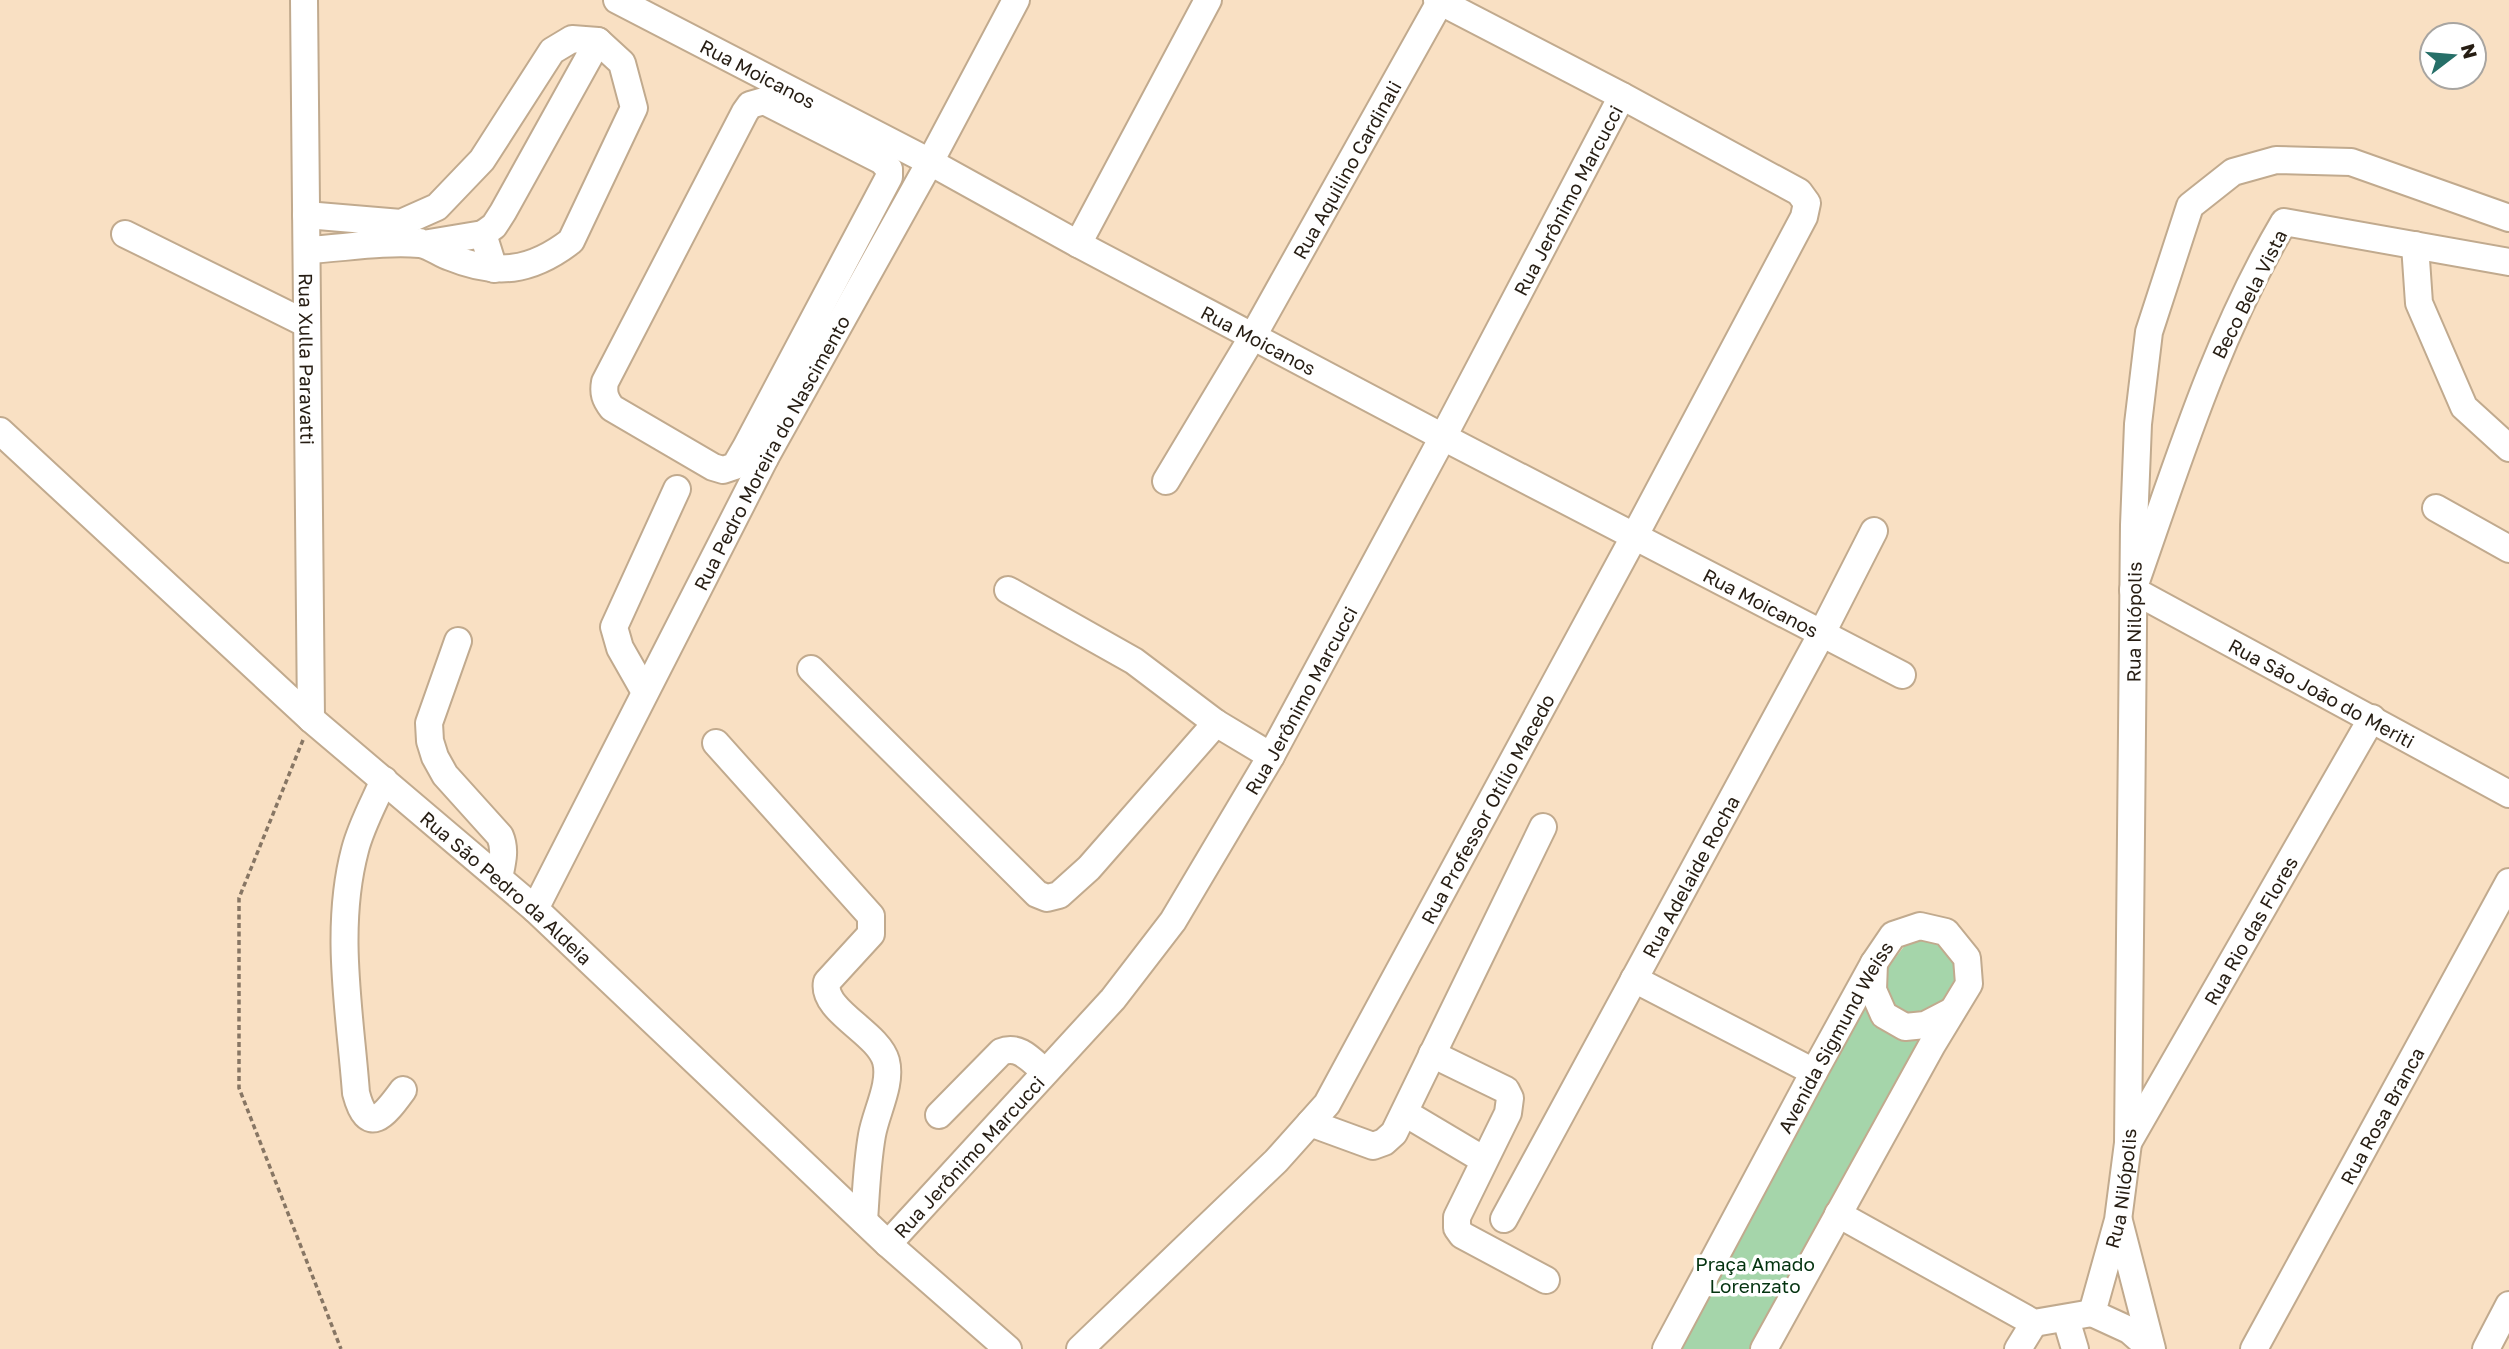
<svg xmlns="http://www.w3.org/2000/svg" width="2509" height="1349" font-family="'Golos Text',sans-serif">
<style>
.green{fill:#a5d5aa}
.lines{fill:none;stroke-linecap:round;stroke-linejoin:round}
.minor-casing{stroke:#c1aa8e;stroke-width:30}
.path{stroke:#877664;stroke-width:3.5;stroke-dasharray:5 3.5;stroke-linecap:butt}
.minor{stroke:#fff;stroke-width:26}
.labels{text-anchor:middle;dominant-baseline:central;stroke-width:7;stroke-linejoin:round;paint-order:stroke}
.street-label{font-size:19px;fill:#261d13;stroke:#fff}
.park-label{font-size:19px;fill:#043310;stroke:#fff}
</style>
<rect width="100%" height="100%" fill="#f9e0c3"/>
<!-- green -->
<path class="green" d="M1931,929l25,19 2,26 -36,60 -171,315h-75l204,-371 29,-38z"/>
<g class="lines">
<defs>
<g id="minor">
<path id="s1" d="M304,0l7,719"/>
<path id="s2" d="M617,0l313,162 148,82 365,193 459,238"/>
<path d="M306,215l95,8 36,-16 45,-47 70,-109 20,-12 26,2 24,22 12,45 -63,133c-40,31 -75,35 -121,16 -10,-3 -20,-12 -30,-13 -37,-3 -76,4 -113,6"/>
<path d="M125,234l182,90"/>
<path d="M420,242l3,2 60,-10"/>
<path d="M1078,244l130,-244"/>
<path d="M2415,245l4,58 45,104 45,41"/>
<path id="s3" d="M2509,262l-225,-40c-68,115 -107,243 -151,368l376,204"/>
<path d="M494,269l-11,-35 11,-8 9,-14 95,-171"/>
<path id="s4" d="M0,431l311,288 224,190 353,335 120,105"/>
<path d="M746,447l-11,19 -12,4 -10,-3 -101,-59c-7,-9 -9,-15 -7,-26l140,-270 5,-7 14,-4 118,60 7,8v8l-143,270 19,11"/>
<path id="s5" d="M1166,481l87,-145 187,-334"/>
<path d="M2436,508l73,41"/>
<path d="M1008,590l126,71 82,62 55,33"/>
<path d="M458,641l-29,82 1,18 5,16 10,18 55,61c6,14 2,27 -1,42"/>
<path d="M811,669l226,225 10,4 12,-3 30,-27 127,-145"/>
<path d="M645,692l-25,-44 -6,-21 63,-138"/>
<path d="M716,743l155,173v18l-44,48c-6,29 51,50 59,79 6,23 -10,51 -14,74 -5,28 -6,57 -8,86"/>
<path d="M384,780c-10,23 -23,46 -29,70 -21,79 -5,163 1,243 12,46 30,20 47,-3"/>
<path id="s6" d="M535,909l230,-451 165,-296 86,-162"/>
<path d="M1874,963l-1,27 11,25 21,12 20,-2 27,-14"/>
<path d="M1634,979l180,93"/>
<path d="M1432,1054l74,36 4,8 -2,15 -51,104v11l5,7 84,45"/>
<path d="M1405,1113l79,47"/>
<path d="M939,1115l62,-63c18,-8 31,9 44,20"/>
<path d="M1310,1123l63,23 11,-4 10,-9 149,-306"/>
<path id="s7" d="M2129,1141l243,-423"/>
<path d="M1838,1214l196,109 58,-10"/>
<path id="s8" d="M1504,1219l317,-584 53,-104"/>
<path d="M2119,1221l33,128"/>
<path id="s9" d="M888,1244l225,-245 60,-78 98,-165 172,-319 179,-341"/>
<path d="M2066,1319l9,30"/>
<path id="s10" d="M1080,1349l196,-188 51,-57 307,-567 170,-320 3,-14 -8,-11 -177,-96 -185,-96"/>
<path id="s11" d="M1666,1349l148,-277 60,-109 19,-28 27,-9 26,6 21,26 2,26 -37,61 -168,304"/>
<path d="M2018,1349l16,-26"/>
<path id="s12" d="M2151,1349l-22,-19 -37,-17 26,-93 10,-77 6,-618 4,-101 11,-92 41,-126 43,-34 43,-12 75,2 158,56"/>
<path id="s13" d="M2254,1349l255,-467"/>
<path d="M2486,1349l23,-44"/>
</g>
</defs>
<!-- minor casing -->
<use href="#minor" class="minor-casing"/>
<!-- path -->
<path class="path" d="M303,740l-64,158v190l102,261"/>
<!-- minor -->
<use href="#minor" class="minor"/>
</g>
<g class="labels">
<!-- street labels -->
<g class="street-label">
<text stroke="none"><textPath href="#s2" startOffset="159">Rua Moicanos</textPath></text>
<text stroke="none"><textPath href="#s5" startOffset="360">Rua Aquilino Cardinali</textPath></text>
<text stroke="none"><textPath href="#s9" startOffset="1253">Rua Jerônimo Marcucci</textPath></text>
<text transform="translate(2249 294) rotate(-63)">Beco Bela Vista</text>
<text stroke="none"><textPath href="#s2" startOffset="726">Rua Moicanos</textPath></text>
<text stroke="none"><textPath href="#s1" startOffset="359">Rua Xulla Paravatti</textPath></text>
<text stroke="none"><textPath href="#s6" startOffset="514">Rua Pedro Moreira do Nascimento</textPath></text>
<text stroke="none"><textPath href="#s2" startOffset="1293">Rua Moicanos</textPath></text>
<text stroke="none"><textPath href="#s12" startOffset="765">Rua Nilópolis</textPath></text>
<text stroke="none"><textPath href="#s3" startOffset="842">Rua São João do Meriti</textPath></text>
<text stroke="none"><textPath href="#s9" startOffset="686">Rua Jerônimo Marcucci</textPath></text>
<text stroke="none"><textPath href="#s10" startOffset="684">Rua Professor Otílio Macedo</textPath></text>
<text stroke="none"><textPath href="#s8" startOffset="390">Rua Adelaide Rocha</textPath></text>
<text stroke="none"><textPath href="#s4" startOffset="682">Rua São Pedro da Aldeia</textPath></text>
<text stroke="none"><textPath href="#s7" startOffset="243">Rua Rio das Flores</textPath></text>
<text stroke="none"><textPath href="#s11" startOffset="355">Avenida Sigmund Weiss</textPath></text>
<text stroke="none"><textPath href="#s13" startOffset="266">Rua Rosa Branca</textPath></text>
<text stroke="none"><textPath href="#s9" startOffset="119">Rua Jerônimo Marcucci</textPath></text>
<text stroke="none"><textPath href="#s12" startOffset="198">Rua Nilópolis</textPath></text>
</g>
<!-- park labels -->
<g class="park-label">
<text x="1755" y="1263">Praça Amado<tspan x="1755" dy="22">Lorenzato</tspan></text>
</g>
</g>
<!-- north arrow -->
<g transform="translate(2453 56) rotate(74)"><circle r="33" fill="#ffffff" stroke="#a8a5a1" stroke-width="2"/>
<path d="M0-5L12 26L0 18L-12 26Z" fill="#266f68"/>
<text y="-10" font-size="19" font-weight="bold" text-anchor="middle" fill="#261d13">N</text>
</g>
</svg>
